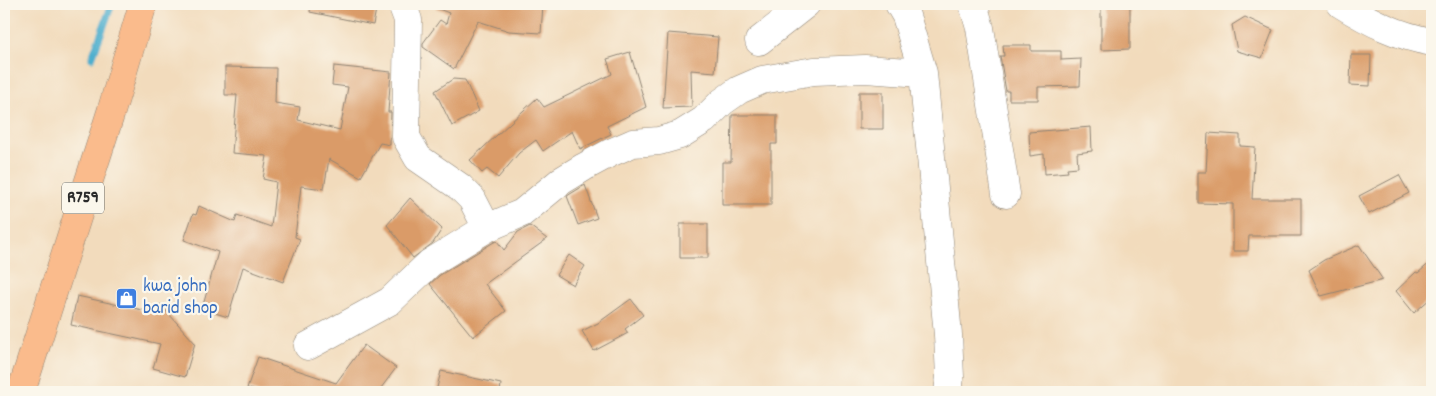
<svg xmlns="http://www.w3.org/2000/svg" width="1436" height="396" font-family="Dekko,sans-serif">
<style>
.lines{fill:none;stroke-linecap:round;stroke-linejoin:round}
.stream{stroke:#4eaecd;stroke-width:7}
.building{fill:#da9b68}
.minor-casing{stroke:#8e8374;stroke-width:29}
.major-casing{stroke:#8e8374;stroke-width:29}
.minor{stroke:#fff;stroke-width:28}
.major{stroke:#fabb8c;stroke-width:28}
.labels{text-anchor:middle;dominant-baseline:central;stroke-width:4.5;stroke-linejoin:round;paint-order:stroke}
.shield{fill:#fbf7ec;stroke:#696865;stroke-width:1}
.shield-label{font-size:18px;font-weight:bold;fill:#2b2b2b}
.shop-label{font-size:19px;fill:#366cbe;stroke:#fbf7ec;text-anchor:start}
</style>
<rect width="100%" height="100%" fill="#fbf7ec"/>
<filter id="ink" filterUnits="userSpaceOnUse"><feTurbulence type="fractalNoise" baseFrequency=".02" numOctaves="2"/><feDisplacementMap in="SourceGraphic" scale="10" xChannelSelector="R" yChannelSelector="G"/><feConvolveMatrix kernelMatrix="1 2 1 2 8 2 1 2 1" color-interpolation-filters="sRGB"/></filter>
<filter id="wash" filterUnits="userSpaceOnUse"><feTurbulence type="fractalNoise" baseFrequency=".0096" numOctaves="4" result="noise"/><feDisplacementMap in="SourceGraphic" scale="20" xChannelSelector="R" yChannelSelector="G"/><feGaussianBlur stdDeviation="1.12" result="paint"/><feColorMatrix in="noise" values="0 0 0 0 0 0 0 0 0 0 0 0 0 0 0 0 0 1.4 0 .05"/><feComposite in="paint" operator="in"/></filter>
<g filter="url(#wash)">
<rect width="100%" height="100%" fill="#f2dbbc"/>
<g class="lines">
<!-- stream -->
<path class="stream" d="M92,58l20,-54"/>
</g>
<g id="blocks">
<!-- building -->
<path class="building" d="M311,4h66l-4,21 -63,-13z
M436,4h107l-2,29 -32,-2 -31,-10 -24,48 -31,-22v-4l17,-23 6,4 3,-11 -13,-5z
M1101,4h29v45l-29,1z
M1245,17l28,13 -11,28 -25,-7 -5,-26z
M668,33l50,4 -3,35 -24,-2 1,37 -29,1z
M1003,45h28v6h30v9l20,-1 -1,27 -42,1v13h-29v-9h-3l-6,-35h4z
M630,52l16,55 -39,19 4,8 -31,15 -8,-18 -29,20 -7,-11 -17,13 -21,25 -11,-9 -5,4 -12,-13 67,-62 7,9 68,-33 -5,-15z
M1351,55h20l-1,31 -20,-1z
M334,66l57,6 -3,40h3l-1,33 -10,-2 -19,34 -32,-18 -5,30 -23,-3 -6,51 5,2 -17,43 -40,-15 -15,50 -26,-8 16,-57 -34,-12 9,-26 3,1 3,-9 36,16 2,-7 34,12 5,-45 -13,-3 4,-23 -35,-3 5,-58h-12v-28l51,1 -1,35 25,4 -2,13 42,10 8,-43 -16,-2z
M453,79l12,1 14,31 -27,15 -17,-35z
M859,92h24v37h-24z
M732,115h45v29h-6v61h-49v-43h9z
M1091,127l1,24 -15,2 1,14 -11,1 1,4 -23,2 -1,-20 -14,2 -1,-24z
M1208,133l32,2v11l15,1 -3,52h49v37h-52l-1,15h-15v-47l-35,-1v-31h8z
M1399,175l10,18 -40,21 -10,-18z
M585,185l12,33 -19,7 -11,-29z
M410,198l32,31 -9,14 -20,15 -26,-33z
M680,224h28v34h-28z
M530,226l17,13 -62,45 21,27 -33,26 -43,-53 10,-9 54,-33 3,-1 7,9 14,-18z
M1359,245l24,35 -62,16 -12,-26 15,-10z
M569,255l16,11 -12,19 -17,-10z
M1432,261v36l-18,16 -18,-22 20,-19 2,1z
M77,296l75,16 8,-8 35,39 -10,34 -32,-9 7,-24 -89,-19z
M631,299l12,16 -18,14 3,4 -34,18 -12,-20 16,-8z
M364,345l32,23 -18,24h-119l-12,-4 11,-31 78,26z
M441,371l60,13 -1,8h-64z"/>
</g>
</g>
<g filter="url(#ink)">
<use href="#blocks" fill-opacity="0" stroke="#8e8374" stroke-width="1"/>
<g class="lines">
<defs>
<path id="minor" d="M402,4l6,16 -2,117 12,21 42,29 12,12 15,29
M899,4l7,12 17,57 25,262 2,42 -2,15
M973,4l7,24 26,166
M1341,4c29,18 57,32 91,38
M759,41l47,-37
M308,346l82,-45 40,-38 57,-35 35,-15 39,-32 23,-14 26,-14 23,-10 26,-2 21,-6 24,-15 18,-18 17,-12 23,-10 52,-9 51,-2 58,4"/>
<path id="major" d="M21,392l90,-280 32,-108"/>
</defs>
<!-- minor casing -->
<use href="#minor" class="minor-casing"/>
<!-- major casing -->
<use href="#major" class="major-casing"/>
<!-- minor -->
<use href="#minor" class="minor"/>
<!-- major -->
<use href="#major" class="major"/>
</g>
</g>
<!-- icons -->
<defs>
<symbol id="shop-square" viewBox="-11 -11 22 22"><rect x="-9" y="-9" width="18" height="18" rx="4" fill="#3f7fe0" stroke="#fbf7ec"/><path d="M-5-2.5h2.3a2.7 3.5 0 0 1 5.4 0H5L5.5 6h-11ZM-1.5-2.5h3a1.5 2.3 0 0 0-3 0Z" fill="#fff"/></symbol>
</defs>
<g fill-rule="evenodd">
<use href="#shop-square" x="114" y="286" width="25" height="25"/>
</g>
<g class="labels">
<!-- shield labels -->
<rect class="shield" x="62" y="182.5" width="42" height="31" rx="4"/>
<g class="shield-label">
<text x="83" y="198">R759</text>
</g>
<!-- shop labels -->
<g class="shop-label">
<text x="143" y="287">kwa john<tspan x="143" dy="22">barid shop</tspan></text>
</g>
</g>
<!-- margin -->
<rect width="1436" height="396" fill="none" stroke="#fbf7ec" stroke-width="20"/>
</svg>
